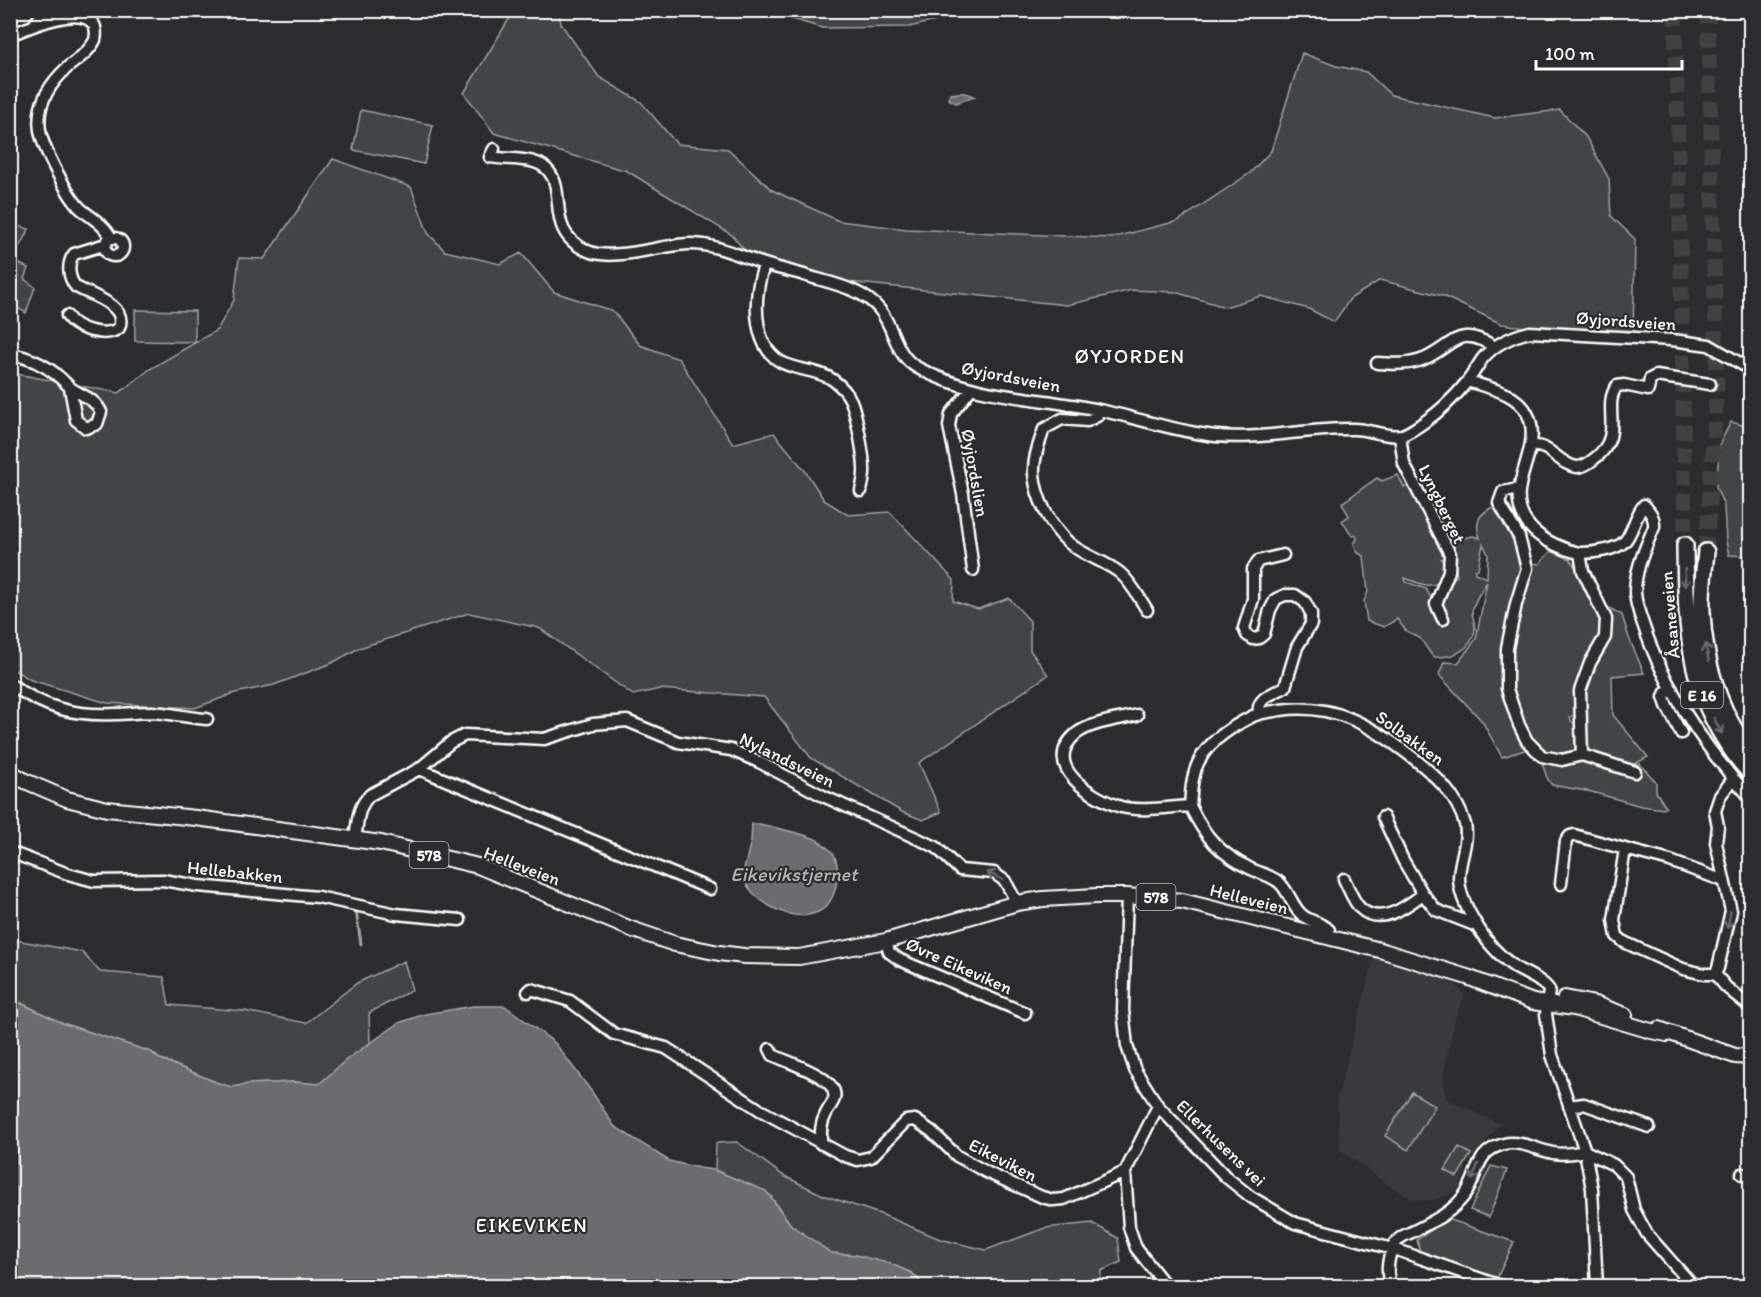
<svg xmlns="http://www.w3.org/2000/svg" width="1761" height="1297" font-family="Itim,sans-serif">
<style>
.built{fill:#373a3b}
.green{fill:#414445;stroke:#a0a2a2;stroke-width:1.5;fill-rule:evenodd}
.water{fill:#6a6c6d;stroke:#a6a7a7;stroke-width:1.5}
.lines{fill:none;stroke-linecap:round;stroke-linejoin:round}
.stream{stroke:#a6a7a7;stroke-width:3}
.highway-tunnel{stroke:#3f4243;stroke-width:15;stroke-dasharray:15 8;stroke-linecap:butt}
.minor-casing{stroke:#fff;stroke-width:15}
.major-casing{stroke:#fff;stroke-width:18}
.highway-casing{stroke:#fff;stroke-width:20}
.minor{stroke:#2a2d2e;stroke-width:10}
.major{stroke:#2a2d2e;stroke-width:14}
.highway{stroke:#2a2d2e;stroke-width:15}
.oneway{stroke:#6a6c6d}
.labels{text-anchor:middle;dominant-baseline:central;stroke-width:4.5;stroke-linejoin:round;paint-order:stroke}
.shield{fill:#2a2d2e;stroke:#bfc0c0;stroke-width:1.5}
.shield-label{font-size:16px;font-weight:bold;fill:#fff}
.street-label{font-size:18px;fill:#fff;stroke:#2a2d2e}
.neighbourhood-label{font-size:20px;letter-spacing:1.5px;fill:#fff;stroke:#2a2d2e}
.water-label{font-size:20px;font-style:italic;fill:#b4b6b6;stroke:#2a2d2e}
</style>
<rect width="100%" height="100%" fill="#2a2d2e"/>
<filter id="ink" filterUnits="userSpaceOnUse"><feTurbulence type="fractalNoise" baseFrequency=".0167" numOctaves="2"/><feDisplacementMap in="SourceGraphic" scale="12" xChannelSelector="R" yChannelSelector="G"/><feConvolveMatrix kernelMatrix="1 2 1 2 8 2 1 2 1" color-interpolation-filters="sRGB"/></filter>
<g filter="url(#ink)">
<!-- built -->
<path class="built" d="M1374,957l71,19 20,18 -10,25 -12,57 3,23 54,25 -33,40 -8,27 -28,10 -19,-2 -25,-15 -47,-34 -3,-51z"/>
<!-- green -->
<path class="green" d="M514,11h45l2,13 38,53 42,25 36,42 51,5 44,41 67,31 67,8 205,9 67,-17 72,-48 21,-22 31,-98 34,13 30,6 25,23 104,23 65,-8 26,27 23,42 2,37 24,23 -2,98 -41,-1 -90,-12 -59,-28 -63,-16 -30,19 -16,23 -25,-13 -48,-13 -36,11 -50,-15 -43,-2 -65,15 -219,-23 -101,-29 -15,-18 -105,-64 -133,-38 -30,-40z
M766,11h214l-71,16 -87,1z
M361,110l72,15 -9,39 -71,-14z
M333,159l78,28 17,46 17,18 55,13 21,-11 33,39 59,19 27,34 39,14 54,85 41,-11 32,39 18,28 24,15 42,-3 64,68 -1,21 25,8 31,-11 21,23v29l18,25 -129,88 22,49 -18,8 -21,-8 -91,-54 -47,-61 -104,-8 -27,6 -94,-67 -70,-15 -110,35 -27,15 -58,22 -39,8 -40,15 -88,-5 -76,-23 -20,-12v-295l108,20 31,-24 67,-39 17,-30 5,-42 25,1z
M11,224l18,5 -17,31 16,8 -4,11 11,8 -9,26 -15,-9z
M135,310l60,1v31l-60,-1z
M1731,422l19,5v129l-21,-1 -3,-14 -2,-35 -8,-19 4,-44z
M1398,475l6,12h7l36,68 -6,4 6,9 -6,14c-13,7 -23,1 -36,-4l1,4 20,7 18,33c-2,-15 -3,-38 13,-46l-6,-36 22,-4 7,2c-6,-16 -1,-25 15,-32 13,20 27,41 26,66l-19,105 26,72 -26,8 -20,-36 -43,-46 5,-13 14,1 18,-24 11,-57c-5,7 -13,20 -15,29 0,6 3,12 3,18 -3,22 -23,29 -42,28l-13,-19 -14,-7 -9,-12 -13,8 -17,-6 -3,-20 4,-9 -4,-36 -6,-3 -4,-9 3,-5 -1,-4 -4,1 -10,-15 7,-5 -7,-13 35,-25 5,3zM1483,544l5,10 -1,24 -12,-5v-3l3,-1z
M1551,551l19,8 16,24 14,32v18l-23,81 -7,3 1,4c10,7 6,17 4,28 -7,5 -16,7 -26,3 -33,-12 -41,-72 -38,-103 3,-29 19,-56 22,-86l6,1z
M1604,605l18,10 7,23 15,35 -32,3 1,39 35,42 -17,9 -40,-12c-9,-12 -8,-59 -3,-74 5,-15 20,-30 20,-47 1,-9 -2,-19 -4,-28z
M1543,760l55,3 28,6 14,-5 16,18v10l10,15 -2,2 -23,-3 -49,-14 -40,-7 -5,-7 -5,-15z
M10,939l72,13 18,20 64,5 5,28 75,6 62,12 51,-40 47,-22 8,29 -43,23 1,30 -24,17 -26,24 -26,-2 -45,2 -17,3 -14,-4 -60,-25 -3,-4 -93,-31 -51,-25z
M1412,1092l23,14 -27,44 -23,-14z
M737,1142l47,34 39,19 60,20 57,24 46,11 59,-22 47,-5 26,15 3,24 -20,9 -1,15h-175l-13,-13 -56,-18 -25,-2 -40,-28 -21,-30 -55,-25 1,-27z
M1459,1147l12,7 -14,23 -12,-7z
M1491,1166l16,4 -18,47 -19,-7z
M1448,1219l66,23 -17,36 -77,-27 -3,-11z"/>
<!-- water -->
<path class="water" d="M958,93h8l9,4 -19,6 -8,-4 2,-5z
M752,824h8c11,3 51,11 57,16 5,3 14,10 17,15 8,17 2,49 -16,57 -28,12 -64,-10 -76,-35l9,-36z
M10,998l52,25 89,29 7,6 60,25 14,4 17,-3 45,-2 25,2 27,-24 53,-37 26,-9 49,-8h31l50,37 37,49 22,34 55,35 30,7 15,2 52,21 25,34 40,28 25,2 35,9 21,9 13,13h-914z"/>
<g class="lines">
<!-- stream -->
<path class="stream" d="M356,910l5,34"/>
<!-- highway-tunnel -->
<path class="highway-tunnel" d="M1675,10l7,307 3,228
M1706,552l11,-167 -9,-375"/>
<defs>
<path id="minor" d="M34,25l11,-15
M10,35c17,-7 75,-33 85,-8 1,4 1,9 0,13 -5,11 -17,19 -26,26 -18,16 -33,38 -29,64 2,17 27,64 39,77 10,10 26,17 32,31
M494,149l-4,8c16,3 39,0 53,9 29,21 -3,64 45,85 24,11 73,-6 100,-7 26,-1 52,12 76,20 13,4 27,7 40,11 25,8 59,13 76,35 15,19 15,46 38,58 55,30 121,29 181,42 39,8 78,22 117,26 46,4 92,-8 138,-7 15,0 34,9 48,6 7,-2 15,-8 21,-12 16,-11 31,-25 43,-40 7,-8 11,-17 17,-25 12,-14 29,-22 47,-26l142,8 37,5 41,24
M105 247a9 9 0 1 1 18 0a9 9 0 1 1-18 0Z
M765,264c-12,27 -14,81 16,98 16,9 36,7 52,18 7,5 14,12 18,21 5,12 14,58 13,72 0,6 -2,13 -3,18
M67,316c9,14 39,22 52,12 9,-23 -27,-32 -43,-41 -8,-9 -9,-24 -2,-33l32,-10
M10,354c18,3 34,10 48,22 5,4 9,9 14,13 11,7 23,10 29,23l-4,12 -11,4 -10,-8 -6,-32
M1377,363c16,1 32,2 47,-4 31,-14 33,-35 71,-12
M1468,381c20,7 48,11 59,32 19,36 -26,74 0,110 10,14 25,21 41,27 4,1 9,3 13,3 12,0 36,-3 44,-12 8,-10 10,-25 19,-36 6,7 11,12 10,22 -9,22 -19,42 -19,66 1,11 4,20 8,31 20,62 63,126 107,173
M971,389l-20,25 -2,12 14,68 10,76
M1097,410v6l-10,5 -25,-2 -18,10c-5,15 -11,30 -10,45 2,25 17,53 35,69 15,13 36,18 51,30 12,10 19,25 27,37
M1400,436l4,28 46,90 -1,17 -13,33 7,15
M1531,445c4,1 9,1 13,3 11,5 20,18 33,19 6,0 12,-4 17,-8 32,-23 7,-53 23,-73l7,-1 24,5 2,-11 6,-3 54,8
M1518,489l-15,3 -4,11 20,34 8,31 -11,36 -9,44v41l12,36 8,16 15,15 20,4 20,-5 -2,-64 10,-28 15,-26 1,-18 -23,-48 -3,-18
M10,684c35,24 63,32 105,30 12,0 25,-2 37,-2 19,1 37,6 55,7
M1672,689l-6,3 -2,5 3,9 14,27
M1259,713c-3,-15 15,-20 26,-26l12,-40 14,-23v-11l-6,-11 -10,-7h-10l-9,4 -6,11 -6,24 -5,4 -6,1 -6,-4 -3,-7 9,-29v-30l5,-8 25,-6
M1137,715c-19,5 -46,7 -61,19 -37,32 18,65 45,73 21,5 48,0 69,-1 15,31 30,48 61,63 9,4 21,7 29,14 9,9 12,23 21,31 8,8 20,8 28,16v7
M1582,755l53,17
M419,769l291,120
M1190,806c1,-10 1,-21 4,-31 6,-29 35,-47 59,-59 9,-4 18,-4 27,-6 53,-8 92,16 132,47 23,18 45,38 53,67 4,17 -6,37 -6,54 0,16 9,33 17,46 9,16 24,33 40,44 10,6 27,12 33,22l-3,24 6,41 33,96 7,38 5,97
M1383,817l20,43 20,34
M355,839c3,-17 2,-32 15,-44l49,-26 32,-27 14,-7 79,4 49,-15 34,-3 51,21 53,8 28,12 64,34 113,51 24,23 34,3 11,8 12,22
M10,852l58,22 26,7 69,-1 35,6 120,11 78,17 64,6
M1344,879c5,10 9,22 16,29 20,19 46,-1 63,-14l13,16 41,16
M1561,884l5,-43 4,-5 4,-1 51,14
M1127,896l-4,114 4,36 8,24 23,36 68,71 25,20 44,26 105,28 101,35
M886,941l3,11 11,8 125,53
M1715,974h-11l-21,-5 -59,-27 -7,-6 -3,-16 11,-71 45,12 54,20
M1715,974l3,-6 13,-57 -15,-68 2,-17 -3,-15 5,-15 13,-17
M1715,974l11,13 24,20
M528,992l3,-3 39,12 44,33 52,14 94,62 85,46 13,4 13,-3 35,-36 9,-1 16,11 26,25 31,17 54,24 11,3 11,-1 61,-27
M770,1049l3,6c15,8 67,22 61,44 -2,6 -7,11 -9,17 -5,9 -4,18 -4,28
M1158,1106l-33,66 4,55 7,21 30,38
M1569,1106l15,-2 65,23
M1585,1151l29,14 12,12 8,33 13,24 46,52
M1742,1174l8,1
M1390,1286c-4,-14 -3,-35 9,-47 4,-4 12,-6 17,-9 19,-10 34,-16 48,-34 16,-20 9,-44 40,-52 15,-4 34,6 49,9 11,2 22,0 32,-2"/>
<path id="major" d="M10,772l15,9 42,18 40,10 89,9 185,25 97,23 153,63 44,15 44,9 25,3 55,1 87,-16 131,-38 26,-4 53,-3h31l55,5 198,49 87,27 66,25 41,6 77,23 16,3
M1565,998l30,6 30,11
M1659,1029l76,27 15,1"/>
<path id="highway" d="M1685,545c1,87 3,160 65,228
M1706,552c-2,20 -5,40 -4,60 2,48 17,102 48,139"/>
</defs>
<!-- minor casing -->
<use href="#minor" class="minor-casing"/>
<!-- major casing -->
<use href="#major" class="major-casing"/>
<!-- highway casing -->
<use href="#highway" class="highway-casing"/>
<!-- minor -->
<use href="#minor" class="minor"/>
<!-- major -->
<use href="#major" class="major"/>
<!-- highway -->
<use href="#highway" class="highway"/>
</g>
<!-- one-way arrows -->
<defs><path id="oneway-shaft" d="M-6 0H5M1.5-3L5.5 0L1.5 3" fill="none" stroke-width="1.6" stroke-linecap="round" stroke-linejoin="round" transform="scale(1.5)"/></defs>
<g class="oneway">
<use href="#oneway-shaft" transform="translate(1685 578) rotate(89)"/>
<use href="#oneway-shaft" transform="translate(1707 652) rotate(-101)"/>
<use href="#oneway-shaft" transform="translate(1718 726) rotate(62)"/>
<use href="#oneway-shaft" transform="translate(995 876) rotate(-154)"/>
<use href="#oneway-shaft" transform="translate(1729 920) rotate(99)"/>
<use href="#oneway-shaft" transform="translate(1475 1172) rotate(112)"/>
</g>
</g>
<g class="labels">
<!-- shield labels -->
<g class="shield">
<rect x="1681" y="682" width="42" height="26" rx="4.5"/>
<rect x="409.5" y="842" width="39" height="26" rx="4.5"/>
<rect x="1136.5" y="884" width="39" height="26" rx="4.5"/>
</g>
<g class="shield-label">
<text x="1702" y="695">E 16</text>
<text x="429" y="855">578</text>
<text x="1156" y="897">578</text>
</g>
<!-- street labels -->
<g class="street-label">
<text transform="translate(1626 321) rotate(4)">Øyjordsveien</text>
<text transform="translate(1011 377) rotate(11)">Øyjordsveien</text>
<text transform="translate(975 473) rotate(80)">Øyjordslien</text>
<text transform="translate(1442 504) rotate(64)">Lyngberget</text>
<text transform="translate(1670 615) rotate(-95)">Åsaneveien</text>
<text transform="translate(1410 738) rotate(36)">Solbakken</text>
<text transform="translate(787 760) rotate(26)">Nylandsveien</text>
<text transform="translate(522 866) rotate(21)">Helleveien</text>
<text transform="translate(235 872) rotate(6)">Hellebakken</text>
<text transform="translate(1249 899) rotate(14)">Helleveien</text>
<text transform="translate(959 966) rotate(24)">Øvre Eikeviken</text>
<text transform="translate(1221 1143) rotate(44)">Ellerhusens vei</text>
<text transform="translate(1003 1160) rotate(27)">Eikeviken</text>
</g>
<!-- neighbourhood labels -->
<g class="neighbourhood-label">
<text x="1130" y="356">ØYJORDEN</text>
<text x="532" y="1225">EIKEVIKEN</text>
</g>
<!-- water labels -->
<g class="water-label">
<text x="794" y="874">Eikevikstjernet</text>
</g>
</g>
<!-- margin -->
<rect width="1761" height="1297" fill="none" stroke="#2a2d2e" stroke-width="36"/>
<rect x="18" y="18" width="1725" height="1261" fill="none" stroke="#fff" stroke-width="2" filter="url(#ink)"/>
<!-- scale -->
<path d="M1536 60v9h146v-9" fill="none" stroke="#ffffff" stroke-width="3"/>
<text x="1545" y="60" font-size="18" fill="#ffffff" stroke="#2a2d2e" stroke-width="4.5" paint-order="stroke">100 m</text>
</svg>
